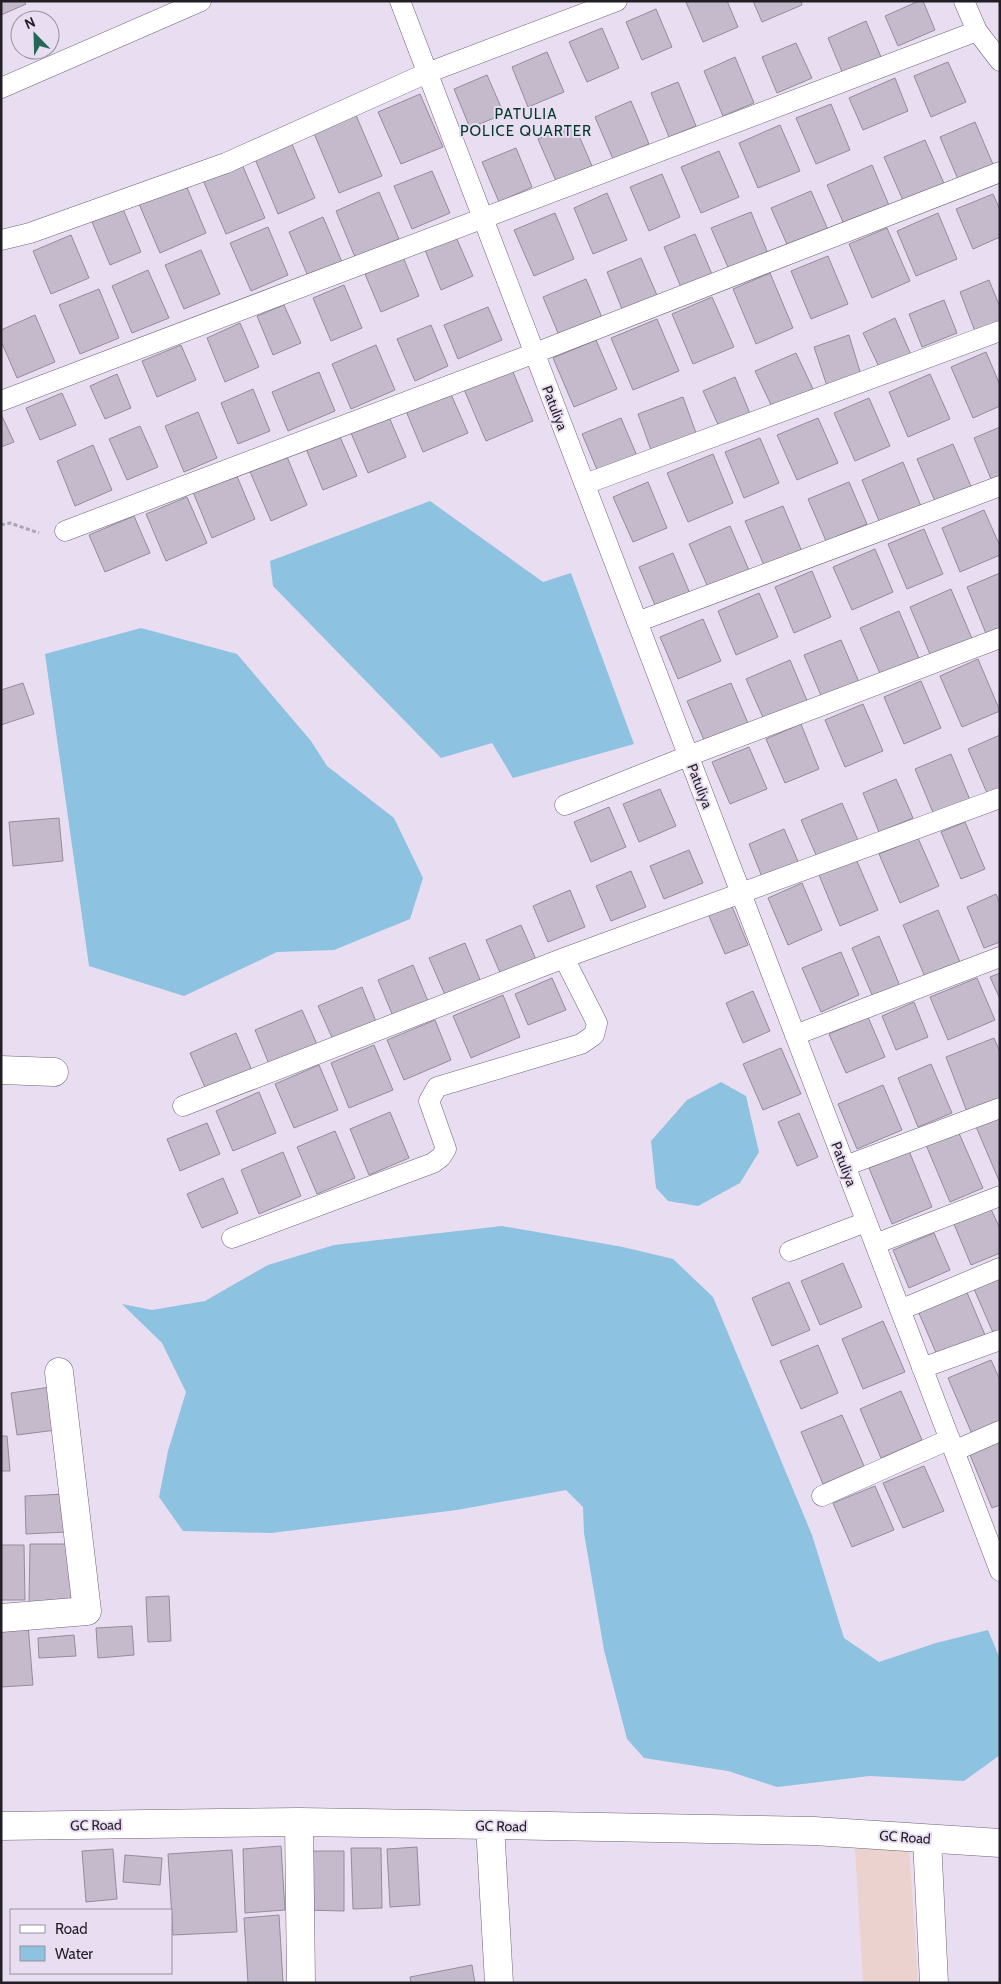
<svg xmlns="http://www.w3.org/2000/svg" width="1001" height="1984" font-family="Cabin,sans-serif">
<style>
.industrial{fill:#ecd2cf}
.water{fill:#8dc2e0}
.building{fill:#c5b9cc;stroke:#968b9d}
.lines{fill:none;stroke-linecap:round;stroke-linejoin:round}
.lane-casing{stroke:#6e6375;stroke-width:21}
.street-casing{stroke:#6e6375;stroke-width:29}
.path{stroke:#aca3b3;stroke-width:3;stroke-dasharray:4 2.5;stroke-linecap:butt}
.lane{stroke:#fff;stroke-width:20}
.street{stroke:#fff;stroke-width:28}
.labels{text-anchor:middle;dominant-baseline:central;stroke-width:4;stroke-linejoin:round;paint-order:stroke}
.street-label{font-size:14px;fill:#221e25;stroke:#e9ddf1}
.neighbourhood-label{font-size:15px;letter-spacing:1px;fill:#00382c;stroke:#e9ddf1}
</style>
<rect width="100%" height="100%" fill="#e9ddf1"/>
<!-- industrial -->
<path class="industrial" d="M909,1846l9,137h-55l-8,-134z"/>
<!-- water -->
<path class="water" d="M430,501l113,81 28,-9 63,171 -121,34 -21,-35 -51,15 -168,-172 -3,-25z
M141,628l96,26 74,87 16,25 67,52 29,60 -13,41 -76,31 -57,2 -93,44 -95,-30 -44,-312z
M721,1082l25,14 13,56 -19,31 -42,23 -30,-5 -12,-13 -5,-47 36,-41z
M502,1226l121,21 50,12 40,38 99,238 32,103 35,24 57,-19 52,-13 12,29v96l-36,26 -94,-5 -93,11 -49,-16 -84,-13 -17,-19 -23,-89 -20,-117 -1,-26 -17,-17 -109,20 -186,23 -88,-2 -24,-34 9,-46 18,-59 -24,-49 -40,-39 30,6 53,-9 63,-36 66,-20z"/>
<!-- building -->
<path class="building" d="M1,1h23l2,3 -25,11z
M688,1h39l11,26 -35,15 -17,-40z
M753,1h48l1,4 -40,17z
M919,1h4l12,29 -37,16 -13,-30z
M656,9l16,38 -30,13 -16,-38z
M866,21l15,36 -38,17 -15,-36z
M602,28l17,40 -32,14 -18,-40z
M796,43l16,35 -35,15 -15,-36z
M547,52l17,40 -36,15 -16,-40z
M735,57l19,46 -31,13 -19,-45z
M948,62l18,40 -35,15 -17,-41z
M487,75l17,39 -34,14 -16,-39z
M895,78l13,33 -45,19 -14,-32z
M678,82l18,44 -27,11 -18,-44z
M420,94l23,53 -42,17 -23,-52z
M631,101l18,43 -36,15 -18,-42z
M831,104l19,46 -34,14 -20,-46z
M355,113l27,63 -43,17 -26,-62z
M975,122l20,47 -35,15 -20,-47z
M574,124l18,42 -36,15 -18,-42z
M780,125l20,46 -42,17 -19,-45z
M925,140l21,48 -41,17 -21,-48z
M292,144l23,54 -37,16 -23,-55z
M516,148l16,39 -33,15 -17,-40z
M719,151l20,46 -38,16 -20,-46z
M241,162l24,56 -39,16 -24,-56z
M872,165l19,45 -45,19 -19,-44z
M432,171l18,42 -38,16 -18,-43z
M662,174l18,43 -31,14 -19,-44z
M186,185l20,48 -46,20 -21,-49z
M811,191l18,41 -40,17 -18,-41z
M379,192l20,47 -44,18 -19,-46z
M607,193l20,47 -34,14 -19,-46z
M993,194l7,16v27l-27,12 -17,-40z
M123,209l18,43 -31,13 -18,-43z
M751,212l18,44 -39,16 -19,-44z
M555,213l19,46 -40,17 -20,-46z
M938,213l19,46 -41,17 -19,-45z
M323,217l19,45 -34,14 -19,-44z
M268,227l20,48 -37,16 -21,-48z
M887,228l23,53 -38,17 -23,-54z
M695,234l19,45 -31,13 -19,-45z
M71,235l18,43 -38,16 -18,-43z
M456,237l17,39 -32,14 -16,-40z
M201,250l19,44 -36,15 -19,-44z
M828,256l20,48 -37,15 -20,-48z
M403,257l16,39 -38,16 -16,-38z
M641,258l18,42 -35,14 -17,-42z
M148,270l21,48 -37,15 -20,-47z
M770,273l23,55 -37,16 -23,-55z
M586,279l17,41 -43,18 -17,-41z
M989,280l11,27v17l-24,10 -16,-42z
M344,285l18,43 -31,13 -18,-43z
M99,289l20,49 -39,16 -21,-49z
M712,297l22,50 -41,17 -21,-50z
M944,300l13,33 -35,14 -13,-33z
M284,305l17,38 -28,12 -16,-39z
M488,307l14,33 -44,19 -14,-34z
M35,315l20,47 -38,16 -16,-37v-11z
M895,318l16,37 -31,14 -17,-36z
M657,319l22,52 -46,19 -22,-52z
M240,323l19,44 -34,15 -18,-44z
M431,325l17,41 -33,15 -18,-42z
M849,335l12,40 -34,11 -13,-39z
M596,340l21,49 -43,18 -21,-49z
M181,345l15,35 -39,17 -15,-36z
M376,345l19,45 -44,19 -19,-45z
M986,352l14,33v21l-27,12 -22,-51z
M796,353l17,36 -41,18 -17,-36z
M511,367l22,54 -47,20 -23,-54z
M319,372l16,39 -47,20 -16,-39z
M117,374l14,34 -26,11 -15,-33z
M930,374l20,45 -42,18 -19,-45z
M735,377l16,39 -31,13 -17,-38z
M253,389l17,42 -32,13 -17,-41z
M450,392l18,41 -45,19 -17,-41z
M62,393l14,32 -36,15 -14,-32z
M683,397l13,36 -45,17 -13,-36z
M869,398l21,48 -35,15 -21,-48z
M198,412l19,46 -33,14 -19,-46z
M1,414l13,28 -13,5z
M389,417l17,40 -38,16 -17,-40z
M621,418l16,38 -39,16 -16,-38z
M818,418l20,45 -41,17 -20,-45z
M140,426l18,41 -31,13 -18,-41z
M1000,427v54l-7,3 -19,-46z
M337,430l20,46 -34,14 -19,-46z
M760,438l19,45 -35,15 -19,-46z
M953,444l20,47 -36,15 -20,-47z
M93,445l19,45 -37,16 -18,-45z
M285,452l22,53 -36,16 -23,-54z
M713,454l20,49 -45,19 -21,-49z
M903,462l20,49 -41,17 -20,-48z
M236,474l19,45 -43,19 -19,-46z
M648,482l19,46 -34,14 -20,-45z
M849,482l18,42 -41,17 -18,-42z
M187,497l20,46 -41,18 -20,-47z
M783,506l20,48 -37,16 -21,-49z
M984,510l16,36v9l-40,17 -18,-44z
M134,516l16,37 -45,19 -16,-37z
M730,526l21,49 -41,17 -21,-48z
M924,529l19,45 -36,15 -19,-45z
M875,549l18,43 -41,18 -19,-43z
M673,553l18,43 -34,14 -18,-43z
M812,571l19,46 -37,16 -19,-46z
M1000,573v58l-13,5 -20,-49z
M951,589l22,52 -41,18 -22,-52z
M759,593l19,44 -42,18 -18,-44z
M899,611l21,50 -38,17 -22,-50z
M703,619l18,42 -43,18 -18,-42z
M841,640l18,42 -37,16 -18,-43z
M978,659l22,52 -38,16 -22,-51z
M790,660l18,43 -43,19 -19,-43z
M921,681l20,47 -37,16 -20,-47z
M23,683l11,31 -33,11v-35z
M731,683l19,45 -43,19 -20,-46z
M863,704l20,47 -38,16 -20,-47z
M801,724l18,45 -34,14 -19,-44z
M1000,735v53l-13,5 -19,-44z
M749,747l18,42 -37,15 -18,-42z
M951,754l19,46 -36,15 -19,-46z
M896,779l17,39 -34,14 -16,-39z
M660,789l16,37 -37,16 -16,-38z
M842,803l18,42 -41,17 -18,-42z
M609,807l17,40 -35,15 -17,-40z
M59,818l4,43 -50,5 -4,-44z
M965,822l20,47 -24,10 -20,-47z
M784,829l16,37 -36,16 -15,-38z
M918,838l21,48 -39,17 -21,-49z
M689,850l14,33 -39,16 -14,-33z
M856,859l22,51 -38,16 -21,-51z
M631,871l15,36 -35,14 -15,-35z
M802,883l20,47 -34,15 -20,-47z
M570,890l15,37 -37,15 -15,-36z
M996,894l4,10v38l-16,6 -17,-41z
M729,899l19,46 -23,9 -19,-45z
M938,910l22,52 -35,15 -22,-52z
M521,925l16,37 -35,15 -16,-37z
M879,936l21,50 -27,11 -21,-49z
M465,943l18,44 -35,15 -19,-44z
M841,952l18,43 -38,17 -19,-44z
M413,965l17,41 -35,15 -17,-41z
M1000,973v26l-10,-22z
M552,978l14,32 -38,15 -13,-31z
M977,978l18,42 -47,20 -18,-43z
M362,987l15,37 -43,18 -16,-36z
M753,991l17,40 -27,12 -17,-40z
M503,995l17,42 -49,21 -18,-42z
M914,1002l14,35 -32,13 -14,-34z
M302,1010l17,39 -48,20 -16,-39z
M868,1017l17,40 -39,16 -17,-39z
M435,1020l16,40 -47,20 -17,-40z
M236,1033l17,40 -46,19 -17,-39z
M994,1038l6,14v53l-31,12 -23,-60z
M374,1045l19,45 -44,18 -18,-45z
M781,1048l20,46 -38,16 -20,-46z
M931,1064l21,49 -34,14 -20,-49z
M319,1065l19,45 -44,18 -19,-44z
M883,1085l19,45 -45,19 -19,-45z
M259,1092l17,41 -43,18 -17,-40z
M1000,1111v72l-26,-61z
M390,1112l19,46 -40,17 -19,-46z
M799,1113l19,44 -21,9 -19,-44z
M207,1123l13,31 -40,17 -13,-32z
M335,1131l20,47 -38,16 -20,-47z
M958,1131l25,57 -33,14 -24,-57z
M909,1151l23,56 -40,17 -23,-56z
M283,1152l18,44 -42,18 -18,-44z
M223,1178l15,35 -36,15 -15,-34z
M991,1209l9,20v24l-29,12 -17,-41z
M934,1233l16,37 -41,18 -16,-38z
M843,1263l19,44 -42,18 -19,-44z
M1000,1278v54l-6,3 -20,-46z
M789,1282l21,48 -38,16 -20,-48z
M966,1290l19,45 -48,20 -19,-44z
M883,1321l22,51 -42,17 -21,-50z
M818,1345l20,48 -37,16 -21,-48z
M991,1360l9,20v42l-28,12 -24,-56z
M50,1387l6,43 -39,5 -6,-42z
M901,1391l21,49 -41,18 -21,-49z
M842,1415l22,51 -41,18 -22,-52z
M1,1436h6l3,35h-9z
M1000,1442v63l-8,3 -22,-53z
M924,1466l20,45 -41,17 -20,-45z
M875,1486l19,44 -42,17 -19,-44z
M65,1494l1,38 -40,2 -1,-38z
M30,1544h47v58h-48z
M1,1545h23l1,55h-24z
M169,1596l2,45 -23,1 -2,-45z
M28,1625l5,60 -32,2v-60z
M132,1626l2,29 -36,3 -2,-30z
M74,1635l2,21 -37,2 -1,-20z
M281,1846l4,64 -40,3 -2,-64z
M417,1847l3,58 -30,2 -3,-58z
M351,1848h30l1,60 -29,1z
M113,1849l4,50 -31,3 -4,-51z
M232,1850l5,82 -64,3 -5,-81z
M304,1851h40v60l-41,-1z
M125,1855l37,3 -2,27 -37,-3z
M279,1915l4,68h-35l-4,-65z
M472,1965l3,18h-64l-1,-6z"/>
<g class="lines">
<defs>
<path id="lane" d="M400,1l600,1570
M964,1l13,30 23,30
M1,88l200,-87
M1,240l29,-7 196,-70 201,-90 190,-72
M1,401l976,-370
M585,484l415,-153
M65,531l470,-178 465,-181
M637,622l363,-136
M565,805l123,-49 312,-118
M795,1035l205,-78
M183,1106l381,-148 436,-160
M845,1166l155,-58
M232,1238l201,-75 8,-6 5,-8 -17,-48 8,-14 144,-43 13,-9 3,-12 -33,-65
M875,1244l125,-48
M790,1251l76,-29
M900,1310l100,-42
M922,1368l78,-28
M954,1451l46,-20
M822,1496l128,-57"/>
<path id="street" d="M1,1070l53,2
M1,1618l86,-7 -28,-239
M299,1822l2,161
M490,1825l9,158
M1,1826l298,-4 191,3 324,6 186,12
M927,1839l7,144"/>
</defs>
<!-- lane casing -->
<use href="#lane" class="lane-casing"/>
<!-- street casing -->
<use href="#street" class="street-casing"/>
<!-- path -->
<path class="path" d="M1,525l9,-2 29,10"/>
<!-- lane -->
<use href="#lane" class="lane"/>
<!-- street -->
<use href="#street" class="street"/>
</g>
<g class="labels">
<!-- street labels -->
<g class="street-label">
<text transform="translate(555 408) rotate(69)">Patuliya</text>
<text transform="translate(700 786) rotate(69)">Patuliya</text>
<text transform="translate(844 1164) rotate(69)">Patuliya</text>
<text transform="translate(96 1825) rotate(-1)">GC Road</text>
<text transform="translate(501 1826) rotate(1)">GC Road</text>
<text transform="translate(905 1837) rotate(4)">GC Road</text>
</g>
<!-- neighbourhood labels -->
<g class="neighbourhood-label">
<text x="526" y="114">PATULIA<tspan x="526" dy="17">POLICE QUARTER</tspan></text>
</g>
</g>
<!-- border -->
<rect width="1001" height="1984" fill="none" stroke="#221e25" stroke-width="5"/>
<!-- legend -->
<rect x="10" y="1909" width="162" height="65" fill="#e9ddf1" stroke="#99919f"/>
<rect x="20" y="1925" width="25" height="8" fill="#ffffff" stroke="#99919f"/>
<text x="55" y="1934" font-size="15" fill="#221e25">Road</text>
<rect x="20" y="1946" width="25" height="15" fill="#8dc2e0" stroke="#99919f"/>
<text x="55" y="1959" font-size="15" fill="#221e25">Water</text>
<!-- north arrow -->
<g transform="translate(35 35) rotate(337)"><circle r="24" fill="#e9ddf1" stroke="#99919f"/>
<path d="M0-4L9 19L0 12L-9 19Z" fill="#256756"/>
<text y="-8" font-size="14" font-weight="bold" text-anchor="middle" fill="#221e25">N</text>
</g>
</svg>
